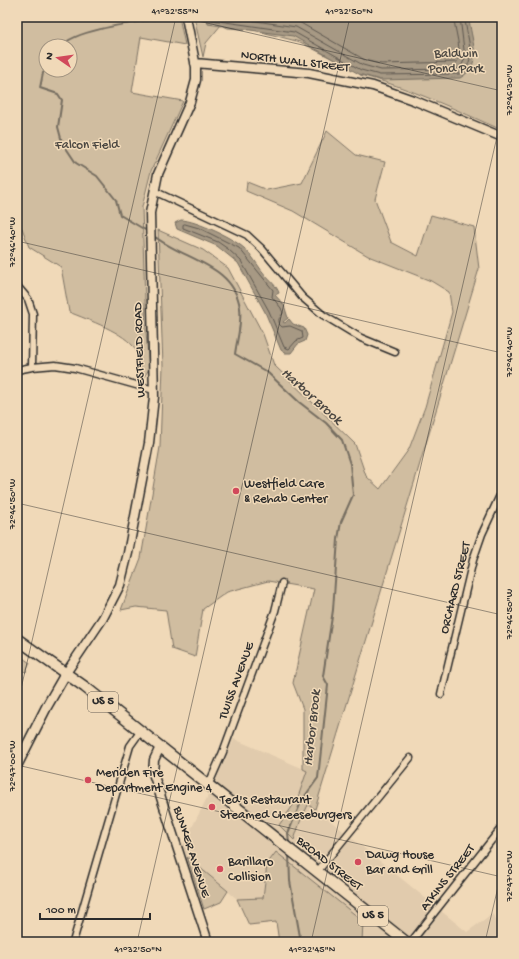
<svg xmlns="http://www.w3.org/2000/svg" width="519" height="959" font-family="'Gochi Hand',sans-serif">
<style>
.built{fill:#e1cbad}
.green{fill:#d0bda0;stroke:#7e7466;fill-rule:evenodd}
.water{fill:#a79984;stroke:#756d60}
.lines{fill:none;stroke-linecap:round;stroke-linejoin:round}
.shore{stroke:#5d574f;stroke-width:1}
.stream{stroke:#756d60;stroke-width:2}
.minor-casing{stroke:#2b2b2b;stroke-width:9}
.tertiary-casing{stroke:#2b2b2b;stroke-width:11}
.secondary-casing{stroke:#2b2b2b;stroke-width:12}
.primary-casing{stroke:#2b2b2b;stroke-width:13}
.minor{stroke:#f0d9b8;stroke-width:6}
.tertiary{stroke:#f0d9b8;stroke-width:8}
.secondary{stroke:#f0d9b8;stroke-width:9}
.primary{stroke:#f0d9b8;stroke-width:10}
.ticks{fill:none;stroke:#2b2b2b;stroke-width:1;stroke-opacity:0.45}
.poi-dot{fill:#d1495b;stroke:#f0d9b8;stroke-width:1.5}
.labels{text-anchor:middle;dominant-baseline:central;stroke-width:3;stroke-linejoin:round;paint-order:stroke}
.shield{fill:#f0d9b8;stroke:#665f55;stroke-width:1}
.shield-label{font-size:12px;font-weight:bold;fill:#2b2b2b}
.park-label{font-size:13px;fill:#4c4842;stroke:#f0d9b8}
.street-label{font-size:13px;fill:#2b2b2b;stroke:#f0d9b8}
.poi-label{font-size:13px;fill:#2b2b2b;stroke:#f0d9b8;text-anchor:start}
.water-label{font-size:14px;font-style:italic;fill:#4a4641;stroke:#f0d9b8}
.neatline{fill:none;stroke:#2b2b2b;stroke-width:1.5}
.ticks-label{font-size:10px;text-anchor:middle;fill:#2b2b2b}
</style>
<rect width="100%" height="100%" fill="#f0d9b8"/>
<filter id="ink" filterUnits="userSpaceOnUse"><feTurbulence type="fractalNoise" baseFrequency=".025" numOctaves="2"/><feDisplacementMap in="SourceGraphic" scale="8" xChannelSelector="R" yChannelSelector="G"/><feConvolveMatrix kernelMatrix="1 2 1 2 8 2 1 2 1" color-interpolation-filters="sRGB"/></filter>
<g filter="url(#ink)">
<!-- built -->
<path class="built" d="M234,739l91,39 -9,31 151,123 25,-18 10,12v16h-140l-95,-78 -4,34 -26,1 -50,-42 -5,-10 34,-67z"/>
<!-- green -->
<path class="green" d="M17,17h162l6,28 -44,-8 -9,55 51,9 -32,70 -9,36 4,125 3,37 -5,8 -3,1c0,-10 -1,-19 -5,-28 -11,-18 -48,-30 -67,-38l-8,-45 -32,-20 -7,-19 -5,-2zM46,46h24v24h-24z
M194,17h308v113c-46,-20 -93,-43 -142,-55v-2l-60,-31 -46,-12 -26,-2 -7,-3 -15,18 -3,14z
M327,131l29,24 29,7 -10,37 16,43 27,14 13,-41 43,12 5,42 -164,540 -7,-4 -8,17 -6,18 -15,-15 18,-25 10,-29 -4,-2v-60l-10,-26 21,-94 -46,-8 -41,11 -24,17 -8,48 -23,-8 -6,-39 -30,-3 -15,3 20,-52 19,-111 3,-81 -5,-136 45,20 25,18 35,66 11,31 81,79 11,32 14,13 29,-40 16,-42 27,-95 -3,-20 -18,-11 -63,-25 -75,-45 -47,-20 1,-9 20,8 35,-7z
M17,654l13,9 -4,9 -9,-3z
M276,852l87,69 -1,21h-83l-3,-20 -27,3 -12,-26 26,-1 4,-34z
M187,857l41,34 -7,11 -17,7z"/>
<!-- water -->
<path class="water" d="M202,17h267c1,22 16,47 -9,61l-80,2 -21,-6 -66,-38 -85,-12 -1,-6z
M181,220c14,0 57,20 66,31 7,7 12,17 19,25 4,5 11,10 13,17l-4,2 9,10 4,13 -5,4 2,1 4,-4 4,5 11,4 3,7 -2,6 -7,3 -7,9h-6l-4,-3 -16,-38 -27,-49 -21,-17 -40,-17 -2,-6z"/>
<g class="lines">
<!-- shore -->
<path class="shore" d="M210,17l2,3 82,12 67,38 19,5 79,-1c21,-11 6,-39 6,-57
M229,17l67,10 67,38 18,5 76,-1 4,-2 4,-9 -5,-41
M274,17l25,5 66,38 16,4 76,-2c6,-11 -3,-32 -3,-45
M185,224l14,4 40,20 34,42 -1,7 9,11 2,5 -4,6v5l3,3 8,-1 12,5 1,7 -7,3 -7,8 -5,-2 -15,-36 -28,-50 -13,-12 -10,-7 -35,-14v-3z"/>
<!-- stream -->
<path class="stream" d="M62,46c12,-17 84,-25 106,-29
M46,69l-3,4 -3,15 18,6 4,6 -4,27 4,15 14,21 21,13 19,24 4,15 27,16
M154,236c29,24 80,28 86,72 2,16 -3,31 -5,46l32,18 32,30 27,21 16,17 8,24 3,31 -12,27 -3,17 -5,71 -10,66 5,9 -10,93 -16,22 -14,33 1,11
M289,854l1,27 11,61"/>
<defs>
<path id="minor" d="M154,191l93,44 15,14 40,48 21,18 38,23 34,14
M17,286l11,13 5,15 -1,53 -15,3
M32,367l23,-2 20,3 79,22
M441,694l32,-134 9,-26 20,-43
M208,786l15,-34 52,-141 7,-28
M317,872l93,-114
M73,942l57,-196 10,-14
M411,942l91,-115"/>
<path id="tertiary" d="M195,63l114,10 64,13 40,14 89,37
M66,673l37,-55 17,-33 8,-32 21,-110 5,-46 -4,-184 8,-39 32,-72 6,-22v-13l-10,-50
M160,747l-6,13 -1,13 55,169"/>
<path id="secondary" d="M17,765l30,-59 19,-33"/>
<path id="primary" d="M17,639l68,48 321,255"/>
</defs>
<!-- minor casing -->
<use href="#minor" class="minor-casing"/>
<!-- tertiary casing -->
<use href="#tertiary" class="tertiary-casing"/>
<!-- secondary casing -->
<use href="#secondary" class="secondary-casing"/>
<!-- primary casing -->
<use href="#primary" class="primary-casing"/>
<!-- minor -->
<use href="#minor" class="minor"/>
<!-- tertiary -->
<use href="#tertiary" class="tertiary"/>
<!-- secondary -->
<use href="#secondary" class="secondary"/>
<!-- primary -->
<use href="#primary" class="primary"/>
</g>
</g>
<!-- ticks -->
<path class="ticks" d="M181,17l321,74M17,241l485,112M17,503l485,112M17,706l159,-689M17,765l485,112M137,942l213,-925M311,942l191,-827M485,942l17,-72"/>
<!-- markers -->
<g class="poi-dot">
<circle cx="236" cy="491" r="4"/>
<circle cx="88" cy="780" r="4"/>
<circle cx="212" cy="807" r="4"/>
<circle cx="358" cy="862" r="4"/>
<circle cx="220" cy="869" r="4"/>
</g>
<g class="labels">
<!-- shield labels -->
<g class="shield">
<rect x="88" y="692" width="30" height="20" rx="3"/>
<rect x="358" y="906" width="30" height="20" rx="3"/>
</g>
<g class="shield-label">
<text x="103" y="702">US 5</text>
<text x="373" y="916">US 5</text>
</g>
<!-- park labels -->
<g class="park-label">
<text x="456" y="54">Baldwin<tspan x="456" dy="15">Pond Park</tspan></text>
<text x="87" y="145">Falcon Field</text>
</g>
<!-- street labels -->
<g class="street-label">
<text transform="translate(295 62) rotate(7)">NORTH WALL STREET</text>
<text transform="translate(140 350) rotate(-92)">WESTFIELD ROAD</text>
<text transform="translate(456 588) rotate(-76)">ORCHARD STREET</text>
<text transform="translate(237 681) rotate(-70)">TWISS AVENUE</text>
<text transform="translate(191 852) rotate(72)">BUNKER AVENUE</text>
<text transform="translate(329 864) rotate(38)">BROAD STREET</text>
<text transform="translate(448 878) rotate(-52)">ATKINS STREET</text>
</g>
<!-- poi labels -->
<g class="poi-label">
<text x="244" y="484">Westfield Care<tspan x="244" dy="15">&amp; Rehab Center</tspan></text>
<text x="96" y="773">Meriden Fire<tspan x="96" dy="15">Department Engine 4</tspan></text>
<text x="220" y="800">Ted's Restaurant<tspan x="220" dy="15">Steamed Cheeseburgers</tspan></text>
<text x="366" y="855">Dawg House<tspan x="366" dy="15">Bar and Grill</tspan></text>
<text x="228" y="862">Barillaro<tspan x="228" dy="15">Collision</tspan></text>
</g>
<!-- water labels -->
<g class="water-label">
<text transform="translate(311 397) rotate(42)">Harbor Brook</text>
<text transform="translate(313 728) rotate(-84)">Harbor Brook</text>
</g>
</g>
<!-- margin -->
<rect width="519" height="959" fill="none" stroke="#f0d9b8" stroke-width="44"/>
<!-- north arrow -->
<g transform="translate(58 58) rotate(283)"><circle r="19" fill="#f0d9b8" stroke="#a19380"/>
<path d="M0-3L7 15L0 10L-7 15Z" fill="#d1495b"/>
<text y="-6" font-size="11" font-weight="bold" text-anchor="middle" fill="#2b2b2b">N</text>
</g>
<!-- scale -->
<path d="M40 913v6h110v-6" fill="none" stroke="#2b2b2b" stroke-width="2"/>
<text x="46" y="913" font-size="12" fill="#2b2b2b" stroke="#f0d9b8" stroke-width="3" paint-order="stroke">100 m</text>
<rect x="22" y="22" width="475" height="915" class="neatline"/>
<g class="ticks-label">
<text x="175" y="14">41°32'55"N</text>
<text x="349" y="14">41°32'50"N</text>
<text transform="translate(508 90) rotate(-90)" y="4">72°46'30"W</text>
<text transform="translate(11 242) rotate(-90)" y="4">72°46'40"W</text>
<text transform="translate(508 352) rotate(-90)" y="4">72°46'40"W</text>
<text transform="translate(11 504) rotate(-90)" y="4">72°46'50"W</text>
<text transform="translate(508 614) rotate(-90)" y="4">72°46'50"W</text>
<text transform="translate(11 766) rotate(-90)" y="4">72°47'00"W</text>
<text transform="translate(508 876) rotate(-90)" y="4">72°47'00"W</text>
<text x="138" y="952">41°32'50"N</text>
<text x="312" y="952">41°32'45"N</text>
</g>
</svg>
